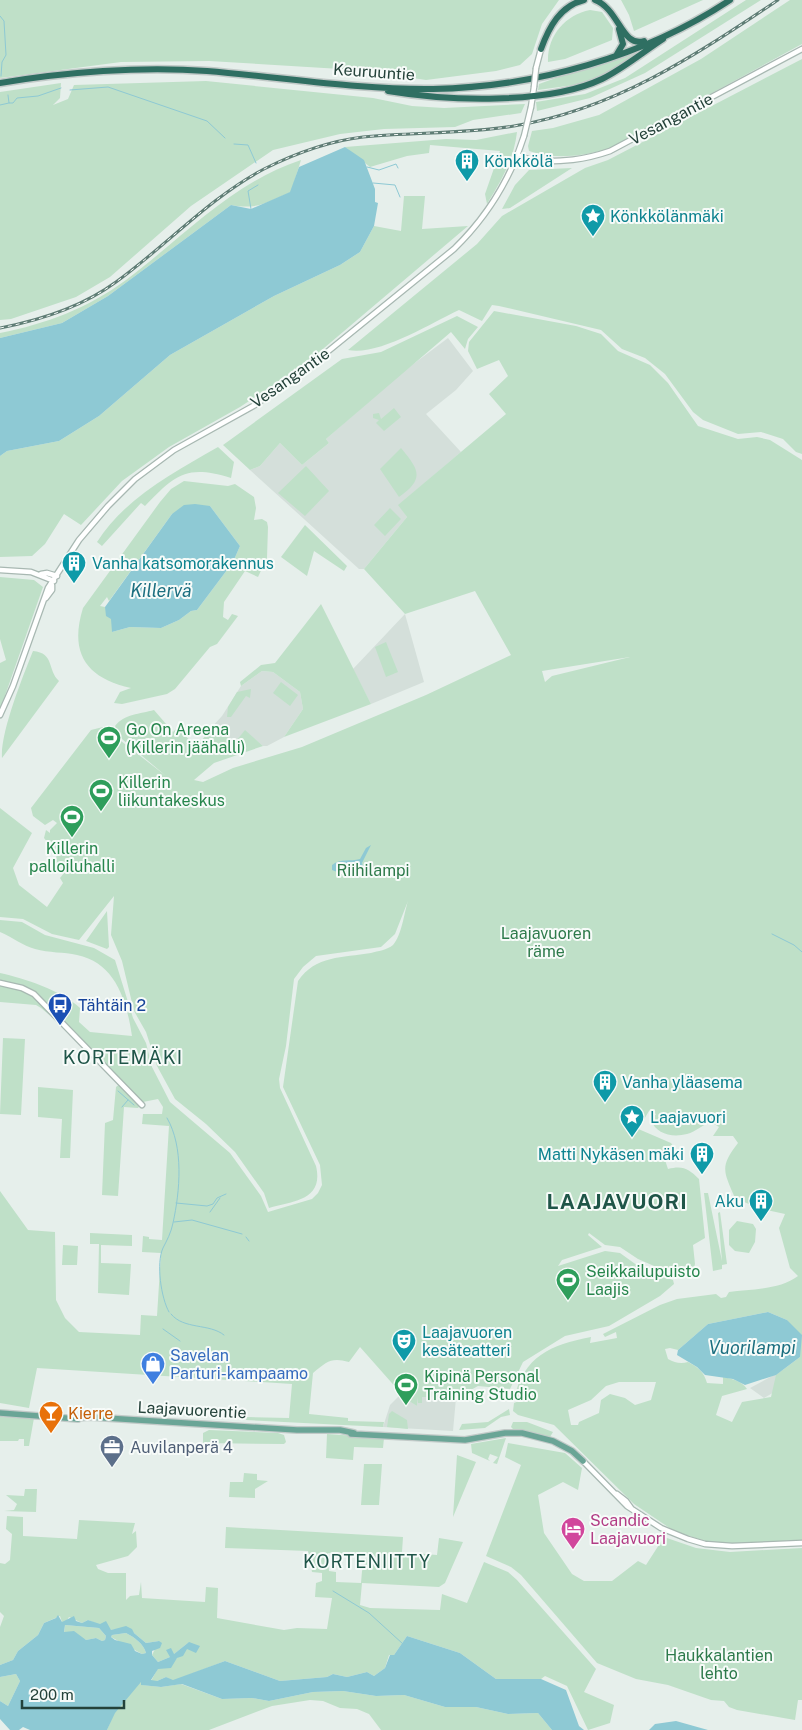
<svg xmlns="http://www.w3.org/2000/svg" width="802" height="1730" font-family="'Public Sans',sans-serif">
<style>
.built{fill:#d4dfda}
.green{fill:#bfe0c8;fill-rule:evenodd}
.water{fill:#8ec9d4;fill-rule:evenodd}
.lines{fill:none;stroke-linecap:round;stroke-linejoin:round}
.stream{stroke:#8ec9d4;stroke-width:1}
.minor-casing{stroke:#a8b8b2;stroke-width:7}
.major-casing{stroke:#c2cac8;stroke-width:8}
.highway-casing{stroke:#c2cac8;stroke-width:9}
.minor{stroke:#fff;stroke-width:4.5}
.major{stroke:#6aa596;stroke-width:5.5}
.highway{stroke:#2f6f62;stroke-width:6}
.rail-casing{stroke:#5f7d75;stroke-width:3}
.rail{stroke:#f7fbf9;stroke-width:1;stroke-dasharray:4;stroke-linecap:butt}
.minor-bridge-casing{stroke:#a8b8b2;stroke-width:7;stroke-linecap:butt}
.minor-bridge{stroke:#fff;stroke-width:4.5}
.labels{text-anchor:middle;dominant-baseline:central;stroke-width:4;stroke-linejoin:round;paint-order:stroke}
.street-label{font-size:16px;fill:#24423a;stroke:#f7fbf9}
.culture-label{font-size:16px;fill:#0d838f;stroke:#f7fbf9;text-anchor:start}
.leisure-label{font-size:16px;fill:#27864d;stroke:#f7fbf9;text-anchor:start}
.park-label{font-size:16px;fill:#2d7a4b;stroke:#f7fbf9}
.transit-label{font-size:16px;fill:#164399;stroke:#f7fbf9;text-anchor:start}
.shop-label{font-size:16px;fill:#366cbe;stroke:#f7fbf9;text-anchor:start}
.food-label{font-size:16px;fill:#c56008;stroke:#f7fbf9;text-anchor:start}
.service-label{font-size:16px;fill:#4e5e75;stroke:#f7fbf9;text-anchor:start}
.hotel-label{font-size:16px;fill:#b23c85;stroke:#f7fbf9;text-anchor:start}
.water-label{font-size:18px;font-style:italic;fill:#1c6f80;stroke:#f7fbf9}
.neighbourhood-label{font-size:18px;letter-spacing:1px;fill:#1f5548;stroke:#f7fbf9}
.quarter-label{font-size:19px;letter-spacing:1px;fill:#1f5548;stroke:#f7fbf9}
.district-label{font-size:21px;font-weight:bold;letter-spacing:1px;fill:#1f5548;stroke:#f7fbf9}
</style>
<rect width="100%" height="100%" fill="#e6efeb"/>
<!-- built -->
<path class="built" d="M448,338l25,33 -17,19 -30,24 35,38 -62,53 8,12 -43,52h-5l-109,-99 10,-4 20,-23 22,22 27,-22 -3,-4 74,-65z
M405,614l19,68 -53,22 -18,-35z
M262,671l11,1 27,20 3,17 -19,28 -17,9h-4l-18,-15 -9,10 -26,-12 12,-13 19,-30z
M785,1369l-9,22 -12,7 -14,-10z
M401,1394l16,12v-9l4,6 1,-6 34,1 -3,33 -70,-4 7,-22z"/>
<!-- green -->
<path class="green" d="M0,0h559l-17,24 -10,30 -12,11 -24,6 -70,9 -69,-10 -148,-9 -88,1 -121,16z
M621,0h82l-69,31 -5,-16z
M746,0h15l-116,73 -55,25 -53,13 -1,-9 49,-8 40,-16z
M790,0h12v44l-193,105c-27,7 -54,11 -80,2l-1,-5 4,-15 21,-3 46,-13 102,-56z
M590,10l12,2 11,16 -1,12 -47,19 -17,3c-1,-26 17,-47 42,-52z
M653,43l-47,32 -25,9 -43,6 1,-6z
M802,59v395l-6,-2 -13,-13 -22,-7 -23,2 -35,-14 -10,-8 -28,-38 -20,-16 -23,-9 -21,-19 -102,-24 -7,-1 -10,16 -23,-11c-30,14 -80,46 -111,40l129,-106 25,-28 83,-48 23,-8z
M206,81l167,17 39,8 32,2 81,-4 -4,9 -48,7 -18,7 -71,2 -44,5 -67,16 -82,56 -81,71 -34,20 -65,22 -11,1v-228l61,-9 -1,15 -7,7 15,-6 6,-14z
M517,132c-3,27 -16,49 -30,72l-2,-10 15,-43 -70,-6 -1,8 -22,3 -37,11 -25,-20 101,-8 30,1z
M301,160l-10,32c-24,10 -33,18 -60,13l-123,91 -46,27 -62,15v-5c46,-9 88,-25 126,-53 56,-42 107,-98 175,-120z
M572,168l-62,40 -8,1 13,-24 14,-15z
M404,196h21l-3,33 46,-3 -164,139 -64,42 -71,40 -47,34 -41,44 -17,-11 -19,30 -13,12 -32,1v-101l7,-5 52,-10 40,-25 71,-61 104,-59 66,-31 20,-13 14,-26 27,5z
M494,311l82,15 25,8 17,17 32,14 18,18 30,43 40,13 19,-2 13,3 32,20v1080l-79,4 -15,-2 -34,-11 -40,-27 -80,-79 -36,-10 -5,-4 1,-8 5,-2 -5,-2c10,-43 36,-54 77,-62l-1,6 27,-5 -1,-6 -11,5 -2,-3 57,-29 17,-6 39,-5 5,4 5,-1 3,-5c21,-3 51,-2 69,-16l-8,-8 -11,-40 6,-14 -27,-6 -23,-10c-11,-26 -16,-31 3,-55l-5,-7h-20l6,-9 -8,-5c-8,2 -15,10 -24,12 -15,4 -31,0 -36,-14l5,-6 -7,-3 -6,10 -5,-2 -3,3 1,6 35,15 2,3 -5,14h-3l3,9c15,-4 21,0 31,10l6,59 -12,7 2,19 -4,14 -30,-9 -23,-10 -18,-12 -15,-2 -16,-12 -1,2 14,12 -40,13 -4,6 47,-15 15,2 25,18 28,9 1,4 -14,12 -51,30 -44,10 -42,26 -13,27 -32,-3 -22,12 -34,-1v6h-4l-1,-6v9l-11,-7 -46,-52 -11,15c-17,-5 -22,-1 -36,11l-4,41 39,4v3l36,1 -1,5 -137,-7 1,-3 42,1 3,-34 -255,-16 -8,40 -29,-5v-212l28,39 27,2 1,68 9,18 14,14 61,3 1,-20 16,1 4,-63 -19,-1 1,-16 6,1v2l13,1 7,-114 -27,-2 1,-10h19l1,-7 -5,-8 -15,3 -5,6 -14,-1 -6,89 -16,-1 3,-72 8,-3 3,-33 6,-5 -33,-34 -48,-40 -5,-3 -36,-3v-29c24,5 62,18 80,35l-1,14 11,10 42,4c-5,-34 -16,-73 -55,-81 -13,-3 -28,-2 -42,-6 -12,-3 -23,-12 -35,-17v-12l22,2 23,13 49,13 21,12 18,58 13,25 6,24 18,35 60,51 31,43 7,16 44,-13 6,-6 4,-8 -2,-20 -37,-78 15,-106c18,-26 44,-23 73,-28 7,-2 16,-3 22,-8 9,-10 11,-32 15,-44l-13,33 -14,13 -65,9 -13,11 -9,12 -8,67 -7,33 1,9 36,78c8,34 -22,35 -47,42l-5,-15 -29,-41 -29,-28 -31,-25 -18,-33 -11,-34 -12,-21 -12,-50 -11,-26 3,-39 -35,44 -27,-6 -29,-15 -23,-2v-109l32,25 -19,35 6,17 28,22 16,-24 -3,-5 4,-5 -10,-7 3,-12 -13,-16 2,-8 4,3v-3l7,-7 -4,-3 -8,5 -12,-9 -2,-8 60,-78 12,-3 63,49 -44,-37 -7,-13c9,-12 25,-12 39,-16l19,22 4,-4 20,19 13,-18 26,12 9,-11 18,16 -49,17 -20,17 9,2 30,-14 69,-21 124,-52 85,-40 -36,-64 -70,23 -41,-45 43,-52 -9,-12 108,-91 -17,-20 19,-18 -9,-16 -22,9 -9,-18 1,-9zM630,657l-78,19 -7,6 -3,-11zM768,1312l19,8 13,37 -24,18 -5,22 -29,5 -10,20 -16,-7 6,-19 25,-7c-5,-8 -15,-10 -24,-12v7l-16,-1c-3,-11 -9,-16 -19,-21 -7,2 -13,1 -20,-3l-3,-10 5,-1 8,2 30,-26zM619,1382h37l-5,18 -16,5 -10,-7 -15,-4 -9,6 -2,13 -20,9 -1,3h-7l-3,-15 23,-10 15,-14z
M457,316l21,11 -10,12 -3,10 -14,-17 -125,107 3,4 -27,22 -22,-22 -20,23 -10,4 -27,-25 119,-86 39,-7z
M394,408l7,9 -17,14 -8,-8 3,-3 -6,-2v-4l6,-1 2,6z
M218,447l16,15 -3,16c-45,-14 -56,-3 -86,28l-4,-3 -39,43 -5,-4c28,-44 76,-69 121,-95z
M401,448c17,21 25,30 -2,49l-19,-28z
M306,466l23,25 -24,25 -27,-23z
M184,481l44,5 7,-2 19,13 2,11 -2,12 8,-1 5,3 1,5 -1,31 -9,19 -13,-6 -21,31 -1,15 5,3 4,-6 6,2 -21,28 -7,3 -35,42 -8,5 -45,10 -8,-1 6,-11 11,-4c-45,-10 -62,-35 -48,-80l77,-106 11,-13zM210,506l30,40 -7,16 -36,48 -6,1 -12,9 -18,8 -31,-1 -18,5v-13l-7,-12 -5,-1 7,-9 2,4 63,-87z
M390,508l11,11 -16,17 -11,-11z
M305,525l42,41 -3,5 -30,-20 -7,25 -26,-19z
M0,577l34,3 9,7 -43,123v-47l6,-3 -6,-21z
M321,604l50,100 -87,33 19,-28 -3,-17 -27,-20 -11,-1 -21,15 -1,-4 21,-17 14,-2z
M386,642l12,30 -12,5 -11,-30z
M33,651c22,2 14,19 26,30l-57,77c-2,-25 21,-82 31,-107z
M281,682l17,13 -8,11 -17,-13z
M251,689l-1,9 -4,-2 -15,21h-4l1,-10 9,-15z
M107,911l2,36 -2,2 -21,-8z
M3,1038l22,1 -4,76 -21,-1z
M38,1087l35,3 -3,68h-10l2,-39 -24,-2z
M704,1193h4l14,68 -4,-48 2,-1 7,52 -5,1v4l-9,2z
M737,1221l16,3 3,5 -1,13 -6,11 -14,-2 -6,-6v-15z
M90,1233l42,2v11l-31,-1v18l30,1 -2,31 -31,-2 1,-49h-9z
M63,1245l15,1 -1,19h-15z
M509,1409l1,6 -9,2 -16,11 -26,2 3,-6 26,-2z
M392,1411l15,9 1,9 -21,-2 2,-13z
M0,1417l34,1 -5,28h-5v-7h-5l-1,2h-18z
M513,1422h14l26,10 -3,5 -36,-7 -3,-3z
M209,1430l69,3 6,2 2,7 -2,2 -81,-1v-10z
M327,1434l57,4 -1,10 -29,-1 -1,13 -27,-2z
M506,1438l-9,26 -4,-1 5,-6 -8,-3 -2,5 2,2 -18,-8 -1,-9z
M508,1443l57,10 17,15 -4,22 -15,-8 -25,13 6,38 28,41 12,7h28l26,-20 8,4 18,-28 32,11 34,4 72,-4v152h-4l-3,20 -58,-10 -8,-3 -5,-6 -13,-1 -43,-15 -32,-6 -39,-16 -76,-88 -10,-8 -25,-11 35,-91 -16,-8z
M457,1455l19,7 -23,55z
M364,1464h18l-3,41h-18z
M244,1473l13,1v6l11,1 -13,8v9l-26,-1 1,-15h13z
M25,1489h12l-1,23 -32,-1 10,-1 3,-6 -11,-9 18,1z
M7,1516l16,1v19l54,3 2,-19 56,3 -3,11 4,-3 1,16 -9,9 -32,9 2,4 10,4h18v27l4,-4 9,-1 2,-13 1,16 63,4 1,-15 12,1 -1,30 67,12 13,-2 30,1 5,-31 -17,-1 1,-14 6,-2v-8l-10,-1 -4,-21 -83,-3 1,-21 177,10 -1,15 35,3 2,-17 24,4 -18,41 -6,4 -77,-4 -2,22 10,3 70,2 2,-16 25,9 17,-41 24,10 9,8 79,89 -12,23 30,13 -4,18 -22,7 -21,-44 -22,-10 -4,3h-45l-36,-26 -53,-17 -13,19h-5l-4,13 -11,8 -7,-4 -20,5 -14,-3 -6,3 -47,4 -55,-20 -52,20 -7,-4 -9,4h-6l7,-13 19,-10 12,-16 -16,13h-3v2l-12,5 -6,-7 7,-14 -13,2 -12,-10 -12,-4 -11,1 -23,-10 -6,3 -13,-6 -3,5h-4l-2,-6 -16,7 -6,12 -20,16 -5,9 -13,5v-38l4,-11 -4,-4v-49l5,1 5,-4 2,-26 -6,-5zM328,1553l40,3 -6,15 -1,12 -25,-1v-10l-7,-1z
M65,1625l34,3 7,8 -1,4 -3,1 -6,-3 -10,2 -22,-7z
M126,1633c8,4 18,11 20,20l-4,1 -31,-17 1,-2z
M16,1674l4,7 -12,25 -8,-5v-24z
M141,1682l1,3 19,2 20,-3 41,15 30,-1 17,3 44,-9 30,-1 33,5 28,-1 41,12h31l32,7 30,-1 14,17h-171l-12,-16 -12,-5 -17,-1 -17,-7 -13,-1 -38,6 -63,24h-102l7,-17 24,-30z"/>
<!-- water -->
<path class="water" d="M345,147l19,13 11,29v13l3,1 -4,23 -14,26 -20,13 -66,31 -104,59 -71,61 -40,25 -52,10 -7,5v-118l62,-15 46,-27 123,-91 20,4 39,-17 9,-25z
M195,504l15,2 30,40 -7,16 -36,48 -6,1 -12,9 -18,8 -31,-1 -18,5 -1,-13 -5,-3 -1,-9 67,-93 12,-9z
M371,845l-9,18 2,7 -11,2 -3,5 -18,-7v-5c9,-7 18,-3 28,-6l6,-11z
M768,1312l19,8 15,15 -2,22 -24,18 -31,10 -12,-6 -28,-4 -8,-8 -20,-12 1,-5 30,-26z
M58,1615l4,7 12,-6 2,5 6,2 6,-3 12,4 6,-3 5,9 15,-4 6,3 2,4 12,10 13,-2 3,2 -2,5 -8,3v4l6,7 12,-5 -4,-7 5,-2 3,6 15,-12 11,4 -4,7 -9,-4 -4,7 -6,2 -6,10 -13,1 -7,11 6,1 9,-4 7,3 52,-19 55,20 47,-4 6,-3 14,3 20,-5 7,4 11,-8 5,-13h4l13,-19 53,17 36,26h45l25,11 13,36 5,4h-32l-14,-17 -30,1 -32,-7h-31l-41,-12 -28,1 -33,-5 -30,1 -44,9 -17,-3 -30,1 -40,-15 -21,3 -20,-2v-3l-26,31 -8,17h-77l-7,-3 -4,3h-9l-10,-11v-18l8,5 12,-25 -4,-7 -16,3v-12l13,-5 5,-9 20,-16 6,-12 12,-5zM65,1625l34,3 7,8 -1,4 -3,1 -6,-3 -10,2 -12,-9 -10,1zM126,1633c8,4 18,11 20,20l-4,1 -7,-3 -4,-7 -16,-4 -4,-3 1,-2z
M676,1721l32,9h-59l6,-6z"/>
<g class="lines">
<!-- stream -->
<path class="stream" d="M0,16l4,5 2,34 -4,7 -1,14
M70,90l38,-3 99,34 18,17
M8,95l1,8h4l4,-5 21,-2 23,-8
M0,105l9,-2
M234,144l14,1 8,18
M367,167l12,3 17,-6 2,4
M373,183l22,2 5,12
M251,209l-3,-18 10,-6
M772,934l22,11 8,7
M118,1091l16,14
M122,1107l6,-7
M167,1118c17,29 13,73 6,105 -2,10 -6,17 -10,25 -7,15 -2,50 6,64
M176,1203l31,3 6,-2 4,-6 9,-4
M210,1212l10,-14
M174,1222l18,-2 50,14
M246,1237l3,4
M171,1314c13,16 38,9 53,21
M163,1329l17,12
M333,1591l36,22 34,31"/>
<defs>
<path id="minor" d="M536,68l5,-19
M531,107l3,-20
M517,158c6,6 11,3 18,3 27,1 49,-1 75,-10l192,-102
M517,158l4,-2 11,5
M0,570l31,2 23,9
M41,574l6,-1 10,3
M46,598l6,-8v-5
M0,715l13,-29 35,-98 31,-48 29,-34 27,-27 39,-29 81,-45 50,-35 149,-121c34,-33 56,-69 70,-113
M0,983l22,5 12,6 108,111
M583,1461l44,45 34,22 27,11 17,5 27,2 70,-3
M617,1494l9,7 5,7"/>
<path id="major" d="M0,1413l78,6
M75,1418l15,-1 207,13h43l14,3
M351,1434l114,6 40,-7h17l31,8 19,10 11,10"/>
<path id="highway" d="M595,0c24,9 27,48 49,41
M541,49c8,-22 19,-43 43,-49
M617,54l6,-10 -4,-15
M0,83c65,-11 141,-17 207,-12 75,6 151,19 226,18 102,-2 211,-32 297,-89
M388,91c60,10 159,14 214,-12 22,-11 41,-27 61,-40"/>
</defs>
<!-- minor casing -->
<use href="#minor" class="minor-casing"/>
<!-- major casing -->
<use href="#major" class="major-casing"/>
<!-- highway casing -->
<use href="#highway" class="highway-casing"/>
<!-- minor -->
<use href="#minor" class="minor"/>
<!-- major -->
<use href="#major" class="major"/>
<!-- highway -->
<use href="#highway" class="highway"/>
<defs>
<path id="rail" d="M0,328c41,-8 82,-21 116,-46 50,-36 93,-84 148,-113 30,-15 65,-28 99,-32 50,-5 101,-3 151,-11 102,-17 180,-70 264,-126"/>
</defs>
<!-- rail casing -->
<use href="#rail" class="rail-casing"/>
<!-- rail -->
<use href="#rail" class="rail"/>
<defs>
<path id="minor-bridge" d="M534,87l2,-19
M524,136l7,-29"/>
</defs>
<!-- minor-bridge casing -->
<use href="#minor-bridge" class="minor-bridge-casing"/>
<!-- minor-bridge -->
<use href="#minor-bridge" class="minor-bridge"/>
</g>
<!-- icons -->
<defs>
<symbol id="building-pin" viewBox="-11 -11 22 30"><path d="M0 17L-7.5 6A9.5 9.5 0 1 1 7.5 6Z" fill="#0f9aa8" stroke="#f7fbf9"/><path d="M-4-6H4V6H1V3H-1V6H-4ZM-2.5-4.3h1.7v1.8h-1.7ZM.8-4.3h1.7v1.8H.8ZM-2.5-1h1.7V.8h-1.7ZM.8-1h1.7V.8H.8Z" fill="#fff"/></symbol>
<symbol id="sight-pin" viewBox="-11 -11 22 30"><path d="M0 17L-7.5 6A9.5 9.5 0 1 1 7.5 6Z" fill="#0f9aa8" stroke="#f7fbf9"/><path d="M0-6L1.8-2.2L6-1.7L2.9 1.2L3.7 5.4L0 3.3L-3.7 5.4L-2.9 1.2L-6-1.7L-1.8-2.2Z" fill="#fff"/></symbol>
<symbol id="stadium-pin" viewBox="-11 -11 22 30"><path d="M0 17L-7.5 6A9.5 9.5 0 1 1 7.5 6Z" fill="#2e9e5b" stroke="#f7fbf9"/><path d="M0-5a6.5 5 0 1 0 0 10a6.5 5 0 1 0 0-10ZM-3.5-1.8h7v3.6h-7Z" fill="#fff"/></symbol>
<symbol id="bus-pin" viewBox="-11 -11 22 30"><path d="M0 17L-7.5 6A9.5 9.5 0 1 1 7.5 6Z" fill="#1a4fb4" stroke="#f7fbf9"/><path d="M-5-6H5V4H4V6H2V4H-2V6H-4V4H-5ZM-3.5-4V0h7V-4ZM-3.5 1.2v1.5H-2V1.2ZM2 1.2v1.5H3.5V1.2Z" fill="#fff"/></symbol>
<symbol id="theatre-pin" viewBox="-11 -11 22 30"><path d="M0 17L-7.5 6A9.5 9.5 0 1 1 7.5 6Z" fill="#0f9aa8" stroke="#f7fbf9"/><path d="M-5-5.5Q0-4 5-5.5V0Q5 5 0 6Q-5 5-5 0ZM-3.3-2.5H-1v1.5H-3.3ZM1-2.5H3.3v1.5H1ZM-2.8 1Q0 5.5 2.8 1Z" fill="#fff"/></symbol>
<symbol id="shop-pin" viewBox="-11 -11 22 30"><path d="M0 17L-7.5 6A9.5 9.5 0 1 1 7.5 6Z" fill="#3f7fe0" stroke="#f7fbf9"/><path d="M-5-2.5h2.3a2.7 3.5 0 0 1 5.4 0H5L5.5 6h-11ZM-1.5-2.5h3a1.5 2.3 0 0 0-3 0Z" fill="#fff"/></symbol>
<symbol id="bar-pin" viewBox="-11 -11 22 30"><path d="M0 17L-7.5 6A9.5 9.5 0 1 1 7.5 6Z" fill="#e8710a" stroke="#f7fbf9"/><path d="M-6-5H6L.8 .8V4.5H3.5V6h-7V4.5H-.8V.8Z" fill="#fff"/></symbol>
<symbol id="office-pin" viewBox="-11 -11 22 30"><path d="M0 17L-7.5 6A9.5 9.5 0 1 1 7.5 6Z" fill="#5c6f8a" stroke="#f7fbf9"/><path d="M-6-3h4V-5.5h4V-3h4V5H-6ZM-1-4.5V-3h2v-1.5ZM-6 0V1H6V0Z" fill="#fff"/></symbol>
<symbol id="hotel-pin" viewBox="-11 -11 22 30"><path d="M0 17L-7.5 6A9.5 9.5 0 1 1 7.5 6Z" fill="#d1479c" stroke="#f7fbf9"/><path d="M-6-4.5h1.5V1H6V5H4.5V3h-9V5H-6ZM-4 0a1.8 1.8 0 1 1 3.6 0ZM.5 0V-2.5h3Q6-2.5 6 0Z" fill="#fff"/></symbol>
</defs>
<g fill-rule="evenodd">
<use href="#building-pin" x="453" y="147" width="28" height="38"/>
<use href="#sight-pin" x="579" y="202" width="28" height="38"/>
<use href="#building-pin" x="60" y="549" width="28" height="38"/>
<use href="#stadium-pin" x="95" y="724" width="28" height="38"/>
<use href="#stadium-pin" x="87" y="777" width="28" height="38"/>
<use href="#stadium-pin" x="58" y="803" width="28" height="38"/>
<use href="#bus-pin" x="46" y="991" width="28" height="38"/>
<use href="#building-pin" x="591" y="1068" width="28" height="38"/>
<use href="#sight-pin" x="618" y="1103" width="28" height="38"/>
<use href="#building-pin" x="688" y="1140" width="28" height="38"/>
<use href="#building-pin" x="747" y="1187" width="28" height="38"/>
<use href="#stadium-pin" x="554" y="1266" width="28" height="38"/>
<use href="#theatre-pin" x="390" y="1327" width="28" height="38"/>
<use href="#shop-pin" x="139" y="1350" width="28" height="38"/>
<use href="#stadium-pin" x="392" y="1371" width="28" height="38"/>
<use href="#bar-pin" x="37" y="1399" width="28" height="38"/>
<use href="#office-pin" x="98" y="1433" width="28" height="38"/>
<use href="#hotel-pin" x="559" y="1515" width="28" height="38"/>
</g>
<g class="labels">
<!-- street labels -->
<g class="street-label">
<text transform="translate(374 72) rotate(4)">Keuruuntie</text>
<text transform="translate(671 119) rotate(-28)">Vesangantie</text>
<text transform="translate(290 378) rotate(-35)">Vesangantie</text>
<text transform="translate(192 1410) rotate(3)">Laajavuorentie</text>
</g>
<!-- culture labels -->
<g class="culture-label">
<text x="484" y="161">Könkkölä</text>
<text x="610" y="216">Könkkölänmäki</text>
<text x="92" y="563">Vanha katsomorakennus</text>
<text x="622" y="1082">Vanha yläasema</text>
<text x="650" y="1117">Laajavuori</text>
<text x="684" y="1154" text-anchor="end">Matti Nykäsen mäki</text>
<text x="744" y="1201" text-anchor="end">Aku</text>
<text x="422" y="1332">Laajavuoren<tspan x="422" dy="18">kesäteatteri</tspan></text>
</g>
<!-- leisure labels -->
<g class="leisure-label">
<text x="126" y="729">Go On Areena<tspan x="126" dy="18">(Killerin jäähalli)</tspan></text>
<text x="118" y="782">Killerin<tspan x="118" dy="18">liikuntakeskus</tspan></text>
<text x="72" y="848" text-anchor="middle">Killerin<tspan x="72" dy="18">palloiluhalli</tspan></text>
<text x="586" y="1271">Seikkailupuisto<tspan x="586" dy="18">Laajis</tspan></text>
<text x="424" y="1376">Kipinä Personal<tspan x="424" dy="18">Training Studio</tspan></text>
</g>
<!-- park labels -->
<g class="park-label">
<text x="373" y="870">Riihilampi</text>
<text x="546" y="933">Laajavuoren<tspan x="546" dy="18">räme</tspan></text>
<text x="719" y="1655">Haukkalantien<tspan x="719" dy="18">lehto</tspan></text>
</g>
<!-- transit labels -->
<g class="transit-label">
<text x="78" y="1005">Tähtäin 2</text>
</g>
<!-- shop labels -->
<g class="shop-label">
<text x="170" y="1355">Savelan<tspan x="170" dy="18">Parturi-kampaamo</tspan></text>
</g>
<!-- food labels -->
<g class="food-label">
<text x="68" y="1413">Kierre</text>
</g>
<!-- service labels -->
<g class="service-label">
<text x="130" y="1447">Auvilanperä 4</text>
</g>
<!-- hotel labels -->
<g class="hotel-label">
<text x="590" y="1520">Scandic<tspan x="590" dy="18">Laajavuori</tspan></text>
</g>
<!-- water labels -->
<g class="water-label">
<text x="161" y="590">Killervä</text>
<text x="752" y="1347">Vuorilampi</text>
</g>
<!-- neighbourhood labels -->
<g class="neighbourhood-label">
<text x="367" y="1561">KORTENIITTY</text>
</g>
<!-- quarter labels -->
<g class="quarter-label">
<text x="123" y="1057">KORTEMÄKI</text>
</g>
<!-- district labels -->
<g class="district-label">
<text x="617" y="1201">LAAJAVUORI</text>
</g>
</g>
<!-- scale -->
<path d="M22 1700v8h102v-8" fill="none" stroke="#24423a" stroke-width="2.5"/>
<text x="30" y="1700" font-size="15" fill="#24423a" stroke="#f7fbf9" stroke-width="4" paint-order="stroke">200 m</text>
</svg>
